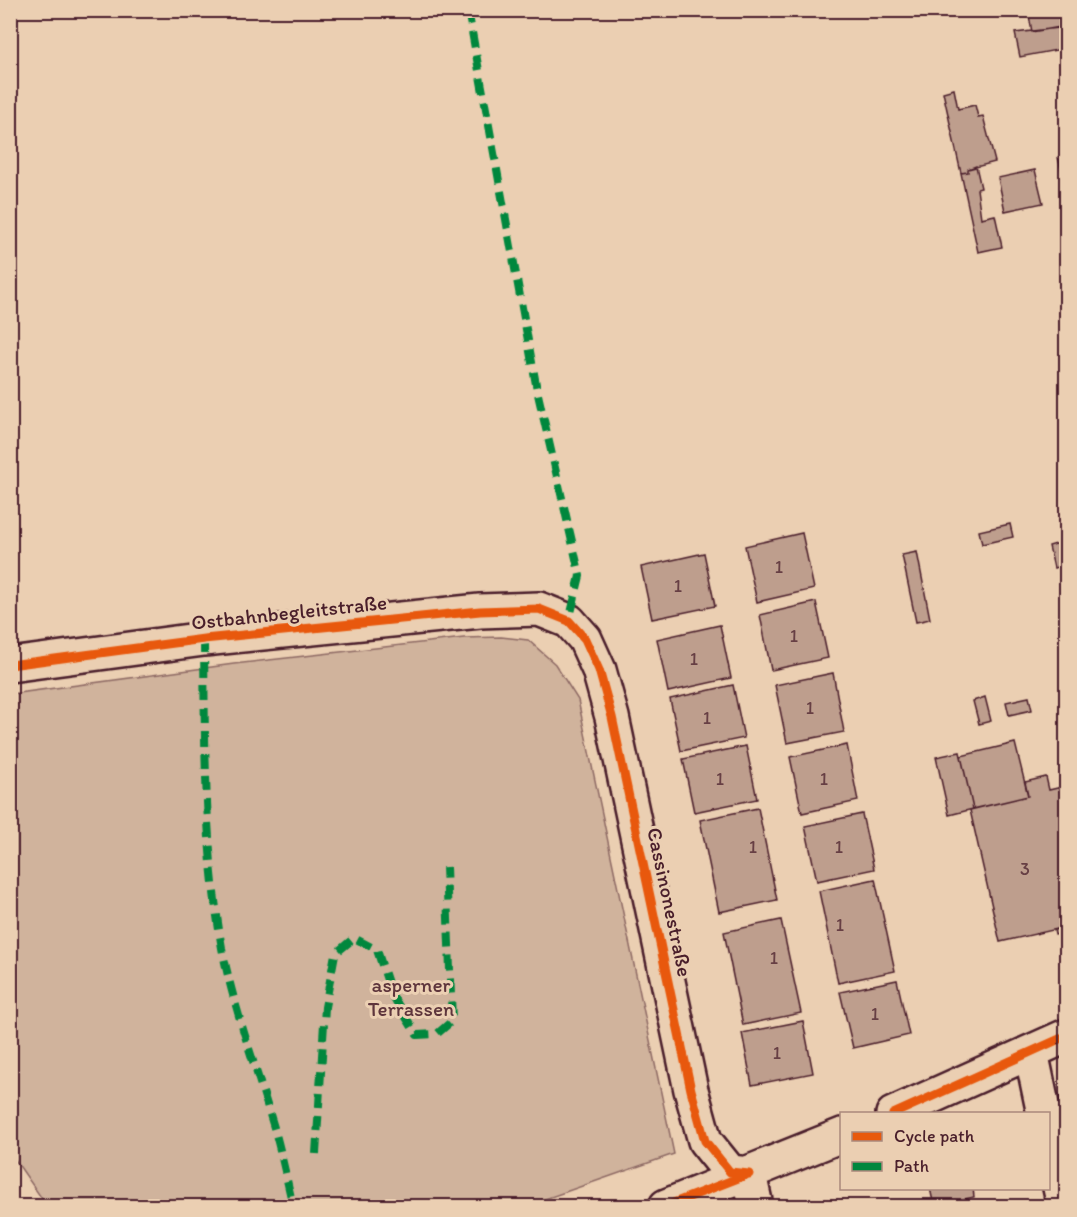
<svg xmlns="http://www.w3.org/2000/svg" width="1077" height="1217" font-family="Itim,sans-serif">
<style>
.green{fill:#d0b39c;stroke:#8d6964;stroke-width:1.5}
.building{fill:#be9e8d;stroke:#4a1f2b;stroke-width:1.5}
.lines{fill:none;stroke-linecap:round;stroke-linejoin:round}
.minor-casing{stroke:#4a1f2b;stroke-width:38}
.minor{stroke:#ebcfb2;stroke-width:33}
.quiet{stroke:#00873e;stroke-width:8;stroke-dasharray:15 8;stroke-linecap:butt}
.cycleway-casing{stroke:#ebcfb2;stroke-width:13}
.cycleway{stroke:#e8590c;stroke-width:9}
.labels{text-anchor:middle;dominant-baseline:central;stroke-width:6;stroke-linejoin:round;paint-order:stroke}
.number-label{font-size:18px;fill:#673f44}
.street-label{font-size:21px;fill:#4a1f2b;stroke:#ebcfb2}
.park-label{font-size:21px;fill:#5e353c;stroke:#ebcfb2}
</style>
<rect width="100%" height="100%" fill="#ebcfb2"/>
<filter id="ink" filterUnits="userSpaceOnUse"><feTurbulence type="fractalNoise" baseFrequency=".0167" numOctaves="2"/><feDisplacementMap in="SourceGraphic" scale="12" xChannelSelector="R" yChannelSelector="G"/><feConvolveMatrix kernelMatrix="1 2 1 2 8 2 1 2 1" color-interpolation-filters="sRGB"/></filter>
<g filter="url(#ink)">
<!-- green -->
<path class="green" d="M501,637l27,3 27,24 23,36 96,454 -149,52h-478l-36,-52v-460l223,-30 230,-26z"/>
<!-- building -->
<path class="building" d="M1028,10h38v16l-34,6z
M1066,26v22l-4,1 -4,-21z
M1058,28l4,21 -42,8 -5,-24z
M954,89l4,20 17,-4 3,12 5,-1 12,46 -27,7v3l-7,1 -18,-81z
M1066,154v37l-8,-34z
M976,166l5,22 -4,1 4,29 14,-3 7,32 -24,5 -17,-79 7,-1v-3z
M1035,170l8,33 -38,8 -7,-33z
M1010,524l3,13 -31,7 -3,-13z
M802,533l12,56 -57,13 -12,-56z
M1066,541v24l-12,3 -5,-22z
M917,552l13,67 -14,3 -14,-67z
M704,553l11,53 -63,13 -11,-52z
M816,602l12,56 -57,12 -11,-55z
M720,625l11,53 -63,14 -11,-53z
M833,673l11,59 -57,11 -12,-58z
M733,685l11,53 -63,13 -11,-52z
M985,697l6,24 -12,3 -6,-23z
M1029,697l3,13 -23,5 -3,-13z
M1015,743l13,53 -55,13 -12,-53z
M847,745l11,56 -56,12 -12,-56z
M746,746l11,53 -63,13 -11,-53z
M960,752l13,57 -24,6 -13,-58z
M1046,777l3,13 17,-4v141l-66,15 -30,-132 58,-14 -3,-14z
M758,808l19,92 -58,12 -19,-92z
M862,814l12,55 -57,12 -12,-55z
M875,879l20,92 -57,12 -19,-92z
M781,920l20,93 -58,12 -19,-93z
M1066,927v6l-11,2 -1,-5z
M897,980l12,55 -56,13 -13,-56z
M803,1021l10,52 -61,12 -10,-52z
M930,1188h43l1,9 -40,9z"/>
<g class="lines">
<defs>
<path id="minor" d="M10,665l194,-26 276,-28 59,-2 30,12 16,18 14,31 13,47 79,373 14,51 25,31 19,2
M1031,1052l13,62
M893,1114l173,-78
M1048,1133l16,73
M749,1174l7,32
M666,1206l176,-71"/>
</defs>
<!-- minor casing -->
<use href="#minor" class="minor-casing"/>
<!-- minor -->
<use href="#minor" class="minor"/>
<!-- quiet -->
<path class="quiet" d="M468,10l69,380 43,186 -11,45
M204,639c1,103 0,206 18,309 12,62 35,122 53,183 7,25 12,50 18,75
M316,1154l9,-147 10,-53 19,-16 23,12 15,45 25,40 20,-1 15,-13 -6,-154"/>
<defs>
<path id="cycleway" d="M10,665l194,-26 276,-28 59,-2 30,12 16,18 14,31 13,47 79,373 14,51 25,31 19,2
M893,1114l173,-78
M666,1206l80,-31"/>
</defs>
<!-- cycleway casing -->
<use href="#cycleway" class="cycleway-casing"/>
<!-- cycleway -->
<use href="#cycleway" class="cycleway"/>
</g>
</g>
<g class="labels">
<!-- number labels -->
<g class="number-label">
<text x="779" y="567">1</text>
<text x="678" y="586">1</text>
<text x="794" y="636">1</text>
<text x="694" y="659">1</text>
<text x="810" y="708">1</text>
<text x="707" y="718">1</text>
<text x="720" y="779">1</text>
<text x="824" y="779">1</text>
<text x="753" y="847">1</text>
<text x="839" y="847">1</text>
<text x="1025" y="869">3</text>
<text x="840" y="925">1</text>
<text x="774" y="958">1</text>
<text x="875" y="1014">1</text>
<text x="777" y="1053">1</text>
</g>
<!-- street labels -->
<g class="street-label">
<text transform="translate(289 612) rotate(-6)">Ostbahnbegleitstraße</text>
<text transform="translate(670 902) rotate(78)">Cassinonestraße</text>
</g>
<!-- park labels -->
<g class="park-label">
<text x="411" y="984">asperner<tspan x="411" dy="24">Terrassen</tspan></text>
</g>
</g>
<!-- margin -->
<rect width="1077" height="1217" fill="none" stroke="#ebcfb2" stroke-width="36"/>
<rect x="18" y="18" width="1041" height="1181" fill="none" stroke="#4a1f2b" stroke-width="2" filter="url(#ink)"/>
<!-- legend -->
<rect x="840" y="1112" width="210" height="78" fill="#ebcfb2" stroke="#ab897c" stroke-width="1.5"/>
<rect x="852" y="1132" width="30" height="9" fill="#e8590c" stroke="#ab897c" stroke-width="1.5"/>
<text x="894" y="1142" font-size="18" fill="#4a1f2b">Cycle path</text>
<rect x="852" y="1162" width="30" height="9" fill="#00873e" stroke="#ab897c" stroke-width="1.5"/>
<text x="894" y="1172" font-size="18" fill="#4a1f2b">Path</text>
</svg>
